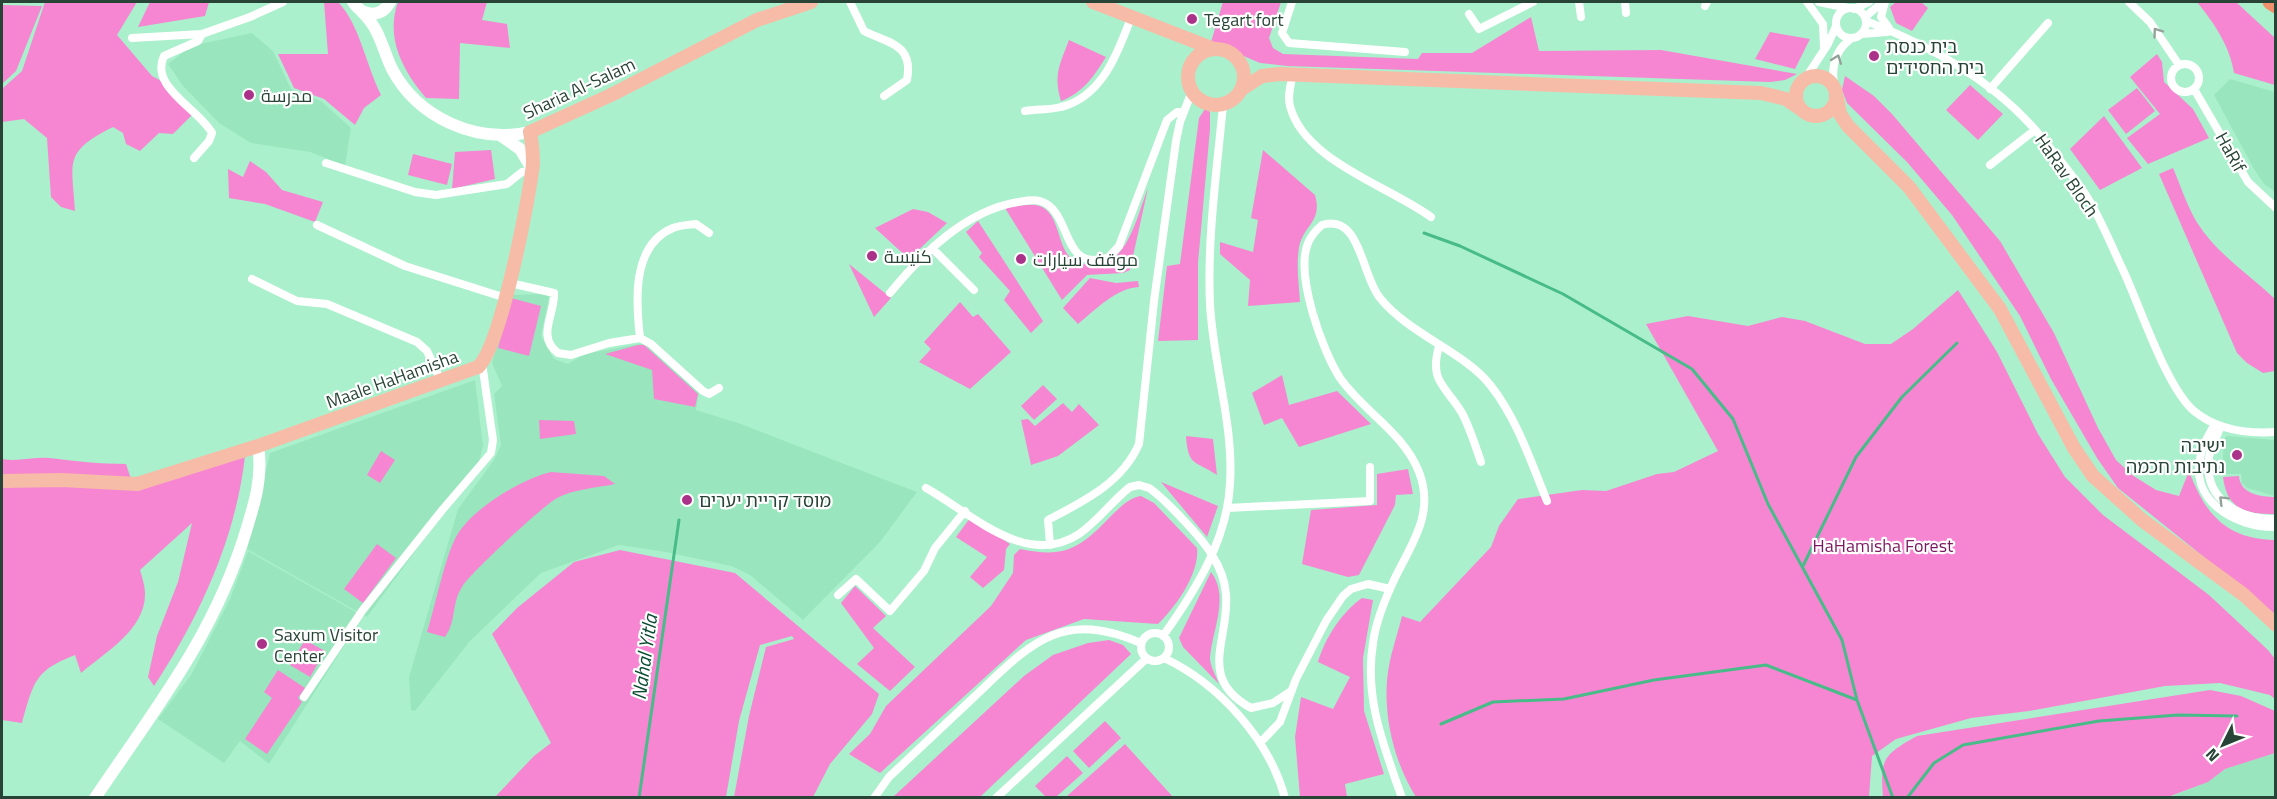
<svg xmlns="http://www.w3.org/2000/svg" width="2277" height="799" font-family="'Titillium Web',Cairo,'Noto Sans Hebrew',sans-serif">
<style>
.built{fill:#99e6be}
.green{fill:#f686d1}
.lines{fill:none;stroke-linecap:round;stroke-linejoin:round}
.stream{stroke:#47bb88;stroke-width:3}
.street{stroke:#fff;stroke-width:8}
.secondary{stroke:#fff;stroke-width:12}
.primary{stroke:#f7bca7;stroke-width:14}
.highway{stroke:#f1906c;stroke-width:15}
.oneway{stroke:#94a29a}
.poi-dot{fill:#aa3288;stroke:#fff;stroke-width:2}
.labels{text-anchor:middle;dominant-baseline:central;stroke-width:4.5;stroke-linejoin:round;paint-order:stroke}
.poi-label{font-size:18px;fill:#284436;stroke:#fff;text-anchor:start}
.street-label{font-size:18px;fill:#284436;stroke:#fff}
.park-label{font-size:18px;fill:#7c1861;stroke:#fff}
.water-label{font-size:20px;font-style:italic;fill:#084b31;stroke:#fff}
</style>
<rect width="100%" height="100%" fill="#abf0cc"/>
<!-- built -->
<path class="built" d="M252,33l21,18 18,38 30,12 30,27 -6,38 -35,-14 -59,-9 -32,-20 -36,-37 -15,-22 23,-18z
M2230,79l45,13 -1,99 -10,-7 -10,-15 -40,-74z
M547,294l2,3 -8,39 13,23 14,5 16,-10 60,-11 55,50 -3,17 42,13 179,69 -37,50 -77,78 -53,-45 -19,-9 -65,-14 -47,-7 -78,28 -71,68 -55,70 -4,-1 -2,-33 49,-168 36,-49 7,-15 -7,-51 8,-8 -10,-23 18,-68z
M475,380l8,66 -5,20 -111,151 -120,-68 23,-96z
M2227,436l48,4v56l-28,-8 -5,-5 -1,-9h-19l2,-35z
M248,551l115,65 -94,148 -29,-23 -16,22 -66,-44 33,-44 39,-76z
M2275,753v44l-107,1 40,-16 17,-13z"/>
<!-- green -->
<path class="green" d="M45,2h92l-20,33 35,41 20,11 24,24 -23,23 -14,-1 -19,18 -14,-7 -3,-11 -10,-6c-50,25 -41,34 -38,84l-14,-4 -10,-10 -4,-59 -23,-19 -22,3v-33l20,-18z
M150,2h59l-4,14 -67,11z
M324,2h14c22,23 28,63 43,93l-17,13 -9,17 -31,-26 -30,-11 -16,-34h50z
M398,2h89l-5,18 25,4 3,24 -50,-5 -1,56 -33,-1c-23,-27 -41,-60 -28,-96z
M1223,2h58l-12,36 4,10 10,6 135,5 4,-6h50l59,-36 8,34 122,-1 136,24 -12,6 -15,2 -483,-16 -27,-3 -49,-21z
M1896,2h25l7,6 -16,23 -16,-8 -6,-16z
M2197,2h39l39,36v47l-41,-12c-4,-27 -20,-50 -37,-71z
M2,5l40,1 -26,65 -14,13z
M1770,32l40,7 -15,30 -40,-10z
M1069,40l37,17c-12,19 -23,36 -45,44 -8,-26 -1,-37 8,-61z
M2157,54l5,8 2,20 29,27 16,29 -61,26 -21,-26 33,-24 -30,-37z
M1845,76l29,20 18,18 108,127 54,92 44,95 18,32 16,15 24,15 23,6 10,-25c16,43 37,68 86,69v74l-157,-126 -21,-30 -46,-79 -31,-63 -68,-101 -45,-53 -60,-59 -5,-13z
M1970,85l33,29 -25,26 -32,-30z
M2137,88l18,23 -29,23 -18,-24z
M1205,109l5,3v17l-12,134v77l-40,1 9,-75 13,-2 19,-146z
M2104,116l38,52 -42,22 -30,-41z
M491,150l4,29 -43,10 3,-37z
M1263,150l52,45c8,27 -12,30 -16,53 -3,18 0,36 1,54l-52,4 2,-26 -30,-26v-12l33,10 5,-32 -7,-2z
M413,154l39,10 -5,21 -39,-10z
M250,161l16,11 16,18 41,12 -8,20 -50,-18 -36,-6 -1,-29 15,8z
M2173,168c8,18 14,39 25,56 20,31 51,50 77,75v72l-12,2 -16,-10 -10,-10 -78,-179z
M1148,188l-18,82 -7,3 -36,2 -25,25 -57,-92c10,-1 27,-6 37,-1 16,8 16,35 26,48 4,6 14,9 20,10 39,6 49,-50 60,-77z
M913,209l15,3 19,11 -38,36 -34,-31z
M978,221l65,100 -12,12 -27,-33 6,-9 -31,-34 3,-4 -16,-21z
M849,264l42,34 -17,19z
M1090,278l26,5 22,-2 1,6c-23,1 -44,23 -61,37l-15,-16z
M1958,290l39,62 41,82 27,43 38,38 106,80 59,55 7,9v40l-5,-4 -50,-12 -55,3 -136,25 -58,7 -75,21 -24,17 -3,41h-453c-23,-36 -35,-88 -27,-131 3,-17 9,-33 13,-50l18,6 71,-75 8,-21 19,-27 64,-9 24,1 51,-17 17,-2 44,-21 -72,-127 42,-8 60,10 34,-9 23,4 60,23h26l22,-15z
M511,298l30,8 -12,50 -31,-8z
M960,302l13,15 5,-3 33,38 -41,37 -51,-27 12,-13 -7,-7z
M638,345h6l54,49 -3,13 -41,-8 -2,-29 -47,-16z
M1282,375l7,30 48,-14 34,33 -72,23 -17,-29 -18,7 -12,-32z
M1043,385l14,14 -23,21 -13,-14z
M1063,403l9,9 7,-8 20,21 -41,31 -27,9 -10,-45 7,-1 7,7z
M539,420l35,1 2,13 -36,5z
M1186,436l27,3 4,36c-22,-15 -29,-8 -31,-39z
M381,451l14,9 -15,23 -13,-8z
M245,456c-9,82 -46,162 -91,230l-6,-9 9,-41 21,-54 14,-59 -52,47c2,7 5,16 5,23 1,36 -39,59 -64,80l-6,-18c-41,16 -41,27 -53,68l-20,-3v-261c16,3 31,-2 47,-1 26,3 51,6 77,6l7,21z
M1408,469l5,25 -17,1 -1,10 -36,70 -11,2 -46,-13 9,-54 66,-5v-31z
M551,472l53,4 11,8c-19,4 -41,5 -58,14 -13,7 -88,76 -95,89 -11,17 -5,33 -17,50l-18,-5c8,-25 17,-71 28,-93 14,-29 66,-60 96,-67z
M2239,476c1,18 22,21 36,21v17c-29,0 -48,-4 -52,-37z
M1161,482l57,24 -11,31z
M1141,496l13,7 43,45c3,25 -22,60 -39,76l-74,-5 -58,21 -146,133 -31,-19 21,-20 16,-28 105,-100 22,-33 1,-18 6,-6c48,10 61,-2 94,-36 9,-8 15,-15 27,-17z
M970,518l40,26 -4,5 -2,21 -21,18 -13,-11 17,-20 -31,-20z
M377,544l19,14 -33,45 -19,-14z
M620,550l115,23 144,121 -7,20 -42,50 -17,33h-79l15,-81 17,-69 28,-8 -2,-3 -32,9 -21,76 -13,76h-231l39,-41 17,-13 -59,-109 25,-26 57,-46z
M1211,572c19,25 1,58 -1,86 0,8 6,18 9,26l-36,-37 -4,-9z
M855,586l31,30 -13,12 42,39 -25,24 -33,-27 17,-16 -33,-45z
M1362,598l11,2 -10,58 1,53 20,63 -39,10 2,13h-47l-5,-60 6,-40 32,12 17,-32 -32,-15c7,-24 24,-50 44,-64z
M305,640l20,11 -15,26 -20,-12z
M1109,640l14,5 8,9 -151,143h-87l131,-121 29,-21 35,-12z
M278,670l27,18 -7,10 4,4 -35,52 -22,-15 27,-41 -8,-6z
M2210,690l31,6 34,15v42l-50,16 -17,13 -40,15h-285c-3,-38 0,-42 34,-61z
M1105,721l16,17 -32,30 -16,-17z
M1125,744l48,53h-107z
M1067,756l16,17 -27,24h-10l-11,-11z"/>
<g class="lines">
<!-- stream -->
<path class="stream" d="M1424,233l36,13 103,48 129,75 41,50 35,85 74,136 15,60 36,98
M1803,566l53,-109 46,-60 55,-54
M1441,724l52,-22 71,-3 90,-19 112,-15 91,35
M639,798l40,-278
M1907,798l27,-35 29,-18 136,-24 79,-6 59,1"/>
<!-- street -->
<path class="street" d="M850,2l14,29c23,12 50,12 43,49l-23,16
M1292,2l-10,31 7,10 116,9
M1579,2l2,15
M1625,2l1,11
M1807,2l16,22 1,23
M1819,2l29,6
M1885,2l-4,15 8,11
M2129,2l21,20 29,43
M1705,6l2,-4
M1836 23a15 15 0 1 1 30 0a15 15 0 1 1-30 0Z
M1854,9l15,-7
M1469,14l10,15 54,-27
M1865,17l18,-15
M1866,21c65,25 132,62 176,117 16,20 34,41 47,62 13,22 23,47 34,70 17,36 43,117 71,141 23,19 53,23 82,21
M1861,34l26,-2
M132,38l70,-4 48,-17 33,-15
M2171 78a14 14 0 1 1 28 0a14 14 0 1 1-28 0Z
M1293,74c-2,11 -6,21 -3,32 14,55 99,80 141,111
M1805,79l23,-35 8,-18
M1834,85c-3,-19 2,-36 18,-47
M1990,89l58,-66
M2194,89l54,93 28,26
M1025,111c12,-2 25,-1 36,-4 42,-10 58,-57 71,-92
M194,158l15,-17 3,-8c-13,-24 -63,-46 -48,-77l34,-15 4,-7
M326,163l89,29 21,3 71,-11 15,-12 9,-1
M1990,165l45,-35
M317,225l88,41 101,32
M932,248l42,42
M252,279l45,22 30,3 90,38 10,9 14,30
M510,283l44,10c1,22 -18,43 4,60l13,2 38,-12 31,-5 11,6 52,47 6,3 10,-6
M890,293c32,-39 75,-82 128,-91 6,-1 15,-3 22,-1 33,9 20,74 69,56l10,-11 48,-126 10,-8h6
M640,338c-4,-35 -9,-93 33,-110 7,-3 15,-3 23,-4l13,9
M1439,346c-10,36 6,39 23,67 8,15 13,32 19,49
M2215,424c-5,9 -12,19 -14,30 -13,47 35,74 75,73
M2221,426c-4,10 -10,21 -12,31 -6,42 30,63 67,62
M926,488c45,25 100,81 153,46 19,-13 33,-33 51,-47l9,-2 10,3c15,10 54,51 63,67 7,11 13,26 14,39 4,45 -30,84 25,114l22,-5 18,-12
M1227,508l143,-7v-34
M1050,545l-2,-25c36,-19 74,-37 91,-76l15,-143 22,-160 4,-19 12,-31
M838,595l18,-16 34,32 34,-40 11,-23 30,-37
M1141 647a14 14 0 1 1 28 0a14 14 0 1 1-28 0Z
M1163,636c32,-45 64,-95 67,-152 4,-59 -17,-120 -20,-180 -3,-66 7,-134 13,-199
M1164,658c55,26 105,81 121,140
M304,697l58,-86 81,-102 48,-56 2,-13 -11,-77
M1260,743l20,-21 16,-43 30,-58 17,-25 8,-7 17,-5 22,5
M874,798l15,-21c28,-26 56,-53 84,-79 57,-54 87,-90 168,-55
M996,798l150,-139
M1402,798c-18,-52 -38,-99 -29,-155 3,-23 12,-44 22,-65 17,-35 40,-65 24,-106 -15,-39 -56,-61 -79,-94 -18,-28 -45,-103 -32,-135 3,-7 8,-13 14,-18 39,-12 39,50 58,73 30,37 85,54 111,88 26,33 40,76 56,115"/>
<!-- secondary -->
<path class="secondary" d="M353,2c10,15 28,16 37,0
M362,12c18,17 20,36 30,57 26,49 84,75 138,63
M500,135l20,14 12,20
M95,798c60,-89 119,-162 151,-267 9,-29 17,-55 12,-85"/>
<!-- primary -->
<path class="primary" d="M1093,2l121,47
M1188 77a28 28 0 1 1 56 0a28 28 0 1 1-56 0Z
M1796 96a20 20 0 1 1 40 0a20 20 0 1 1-40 0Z
M1242,89l20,-13 18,-2 481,19 25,6 13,9
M1837,98l3,16 8,12 61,61 91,122 74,139 19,28 49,44 102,75 32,30
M2,481l60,-1 75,4 121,-38 220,-79c23,-21 51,-168 55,-203 0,-11 -1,-22 -3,-32l81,-37 146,-75 54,-18"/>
<!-- highway -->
<path class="highway" d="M2270,2l6,4"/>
</g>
<!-- one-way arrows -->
<defs><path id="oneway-chevron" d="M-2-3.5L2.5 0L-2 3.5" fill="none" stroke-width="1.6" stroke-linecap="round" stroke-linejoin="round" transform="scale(1.5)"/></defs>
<g class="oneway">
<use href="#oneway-chevron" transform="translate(2157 32) rotate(-126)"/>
<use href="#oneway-chevron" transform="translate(1837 59) rotate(-69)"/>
<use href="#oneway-chevron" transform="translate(2223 500) rotate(-135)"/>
</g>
<!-- markers -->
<g class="poi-dot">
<circle cx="1192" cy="19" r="6"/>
<circle cx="1874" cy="56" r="6"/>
<circle cx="249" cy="95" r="6"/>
<circle cx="872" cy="256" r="6"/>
<circle cx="1021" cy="259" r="6"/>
<circle cx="2237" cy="455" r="6"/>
<circle cx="687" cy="500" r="6"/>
<circle cx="262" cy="644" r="6"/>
</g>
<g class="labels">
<!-- poi labels -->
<g class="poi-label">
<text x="1204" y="19">Tegart fort</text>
<text x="1886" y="46">בית כנסת<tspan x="1886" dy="21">בית החסידים</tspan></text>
<text x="261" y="95">مدرسة</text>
<text x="884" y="256">كنيسة</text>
<text x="1033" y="259">موقف سيارات</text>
<text x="2225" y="445" text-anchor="end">ישיבה<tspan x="2225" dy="21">נתיבות חכמה</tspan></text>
<text x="699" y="500">מוסד קריית יערים</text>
<text x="274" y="634">Saxum Visitor<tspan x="274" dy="21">Center</tspan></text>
</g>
<!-- street labels -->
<g class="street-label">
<text transform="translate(579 88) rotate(-25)">Sharia Al-Salam</text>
<text transform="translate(2231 152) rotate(61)">HaRif</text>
<text transform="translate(2067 175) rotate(55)">HaRav Bloch</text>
<text transform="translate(392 379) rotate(-20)">Maale HaHamisha</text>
</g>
<!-- park labels -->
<g class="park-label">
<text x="1883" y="545">HaHamisha Forest</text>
</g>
<!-- water labels -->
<g class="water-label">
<text transform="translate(644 657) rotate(-82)">Nahal Yitla</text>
</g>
</g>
<!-- border -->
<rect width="2277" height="799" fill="none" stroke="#284436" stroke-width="6"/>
<!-- north arrow -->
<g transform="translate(2223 745) rotate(227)" stroke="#ffffff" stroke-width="4.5" paint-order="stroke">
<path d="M0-4.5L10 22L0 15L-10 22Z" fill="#284436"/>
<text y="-9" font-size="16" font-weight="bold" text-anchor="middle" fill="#284436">N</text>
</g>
</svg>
